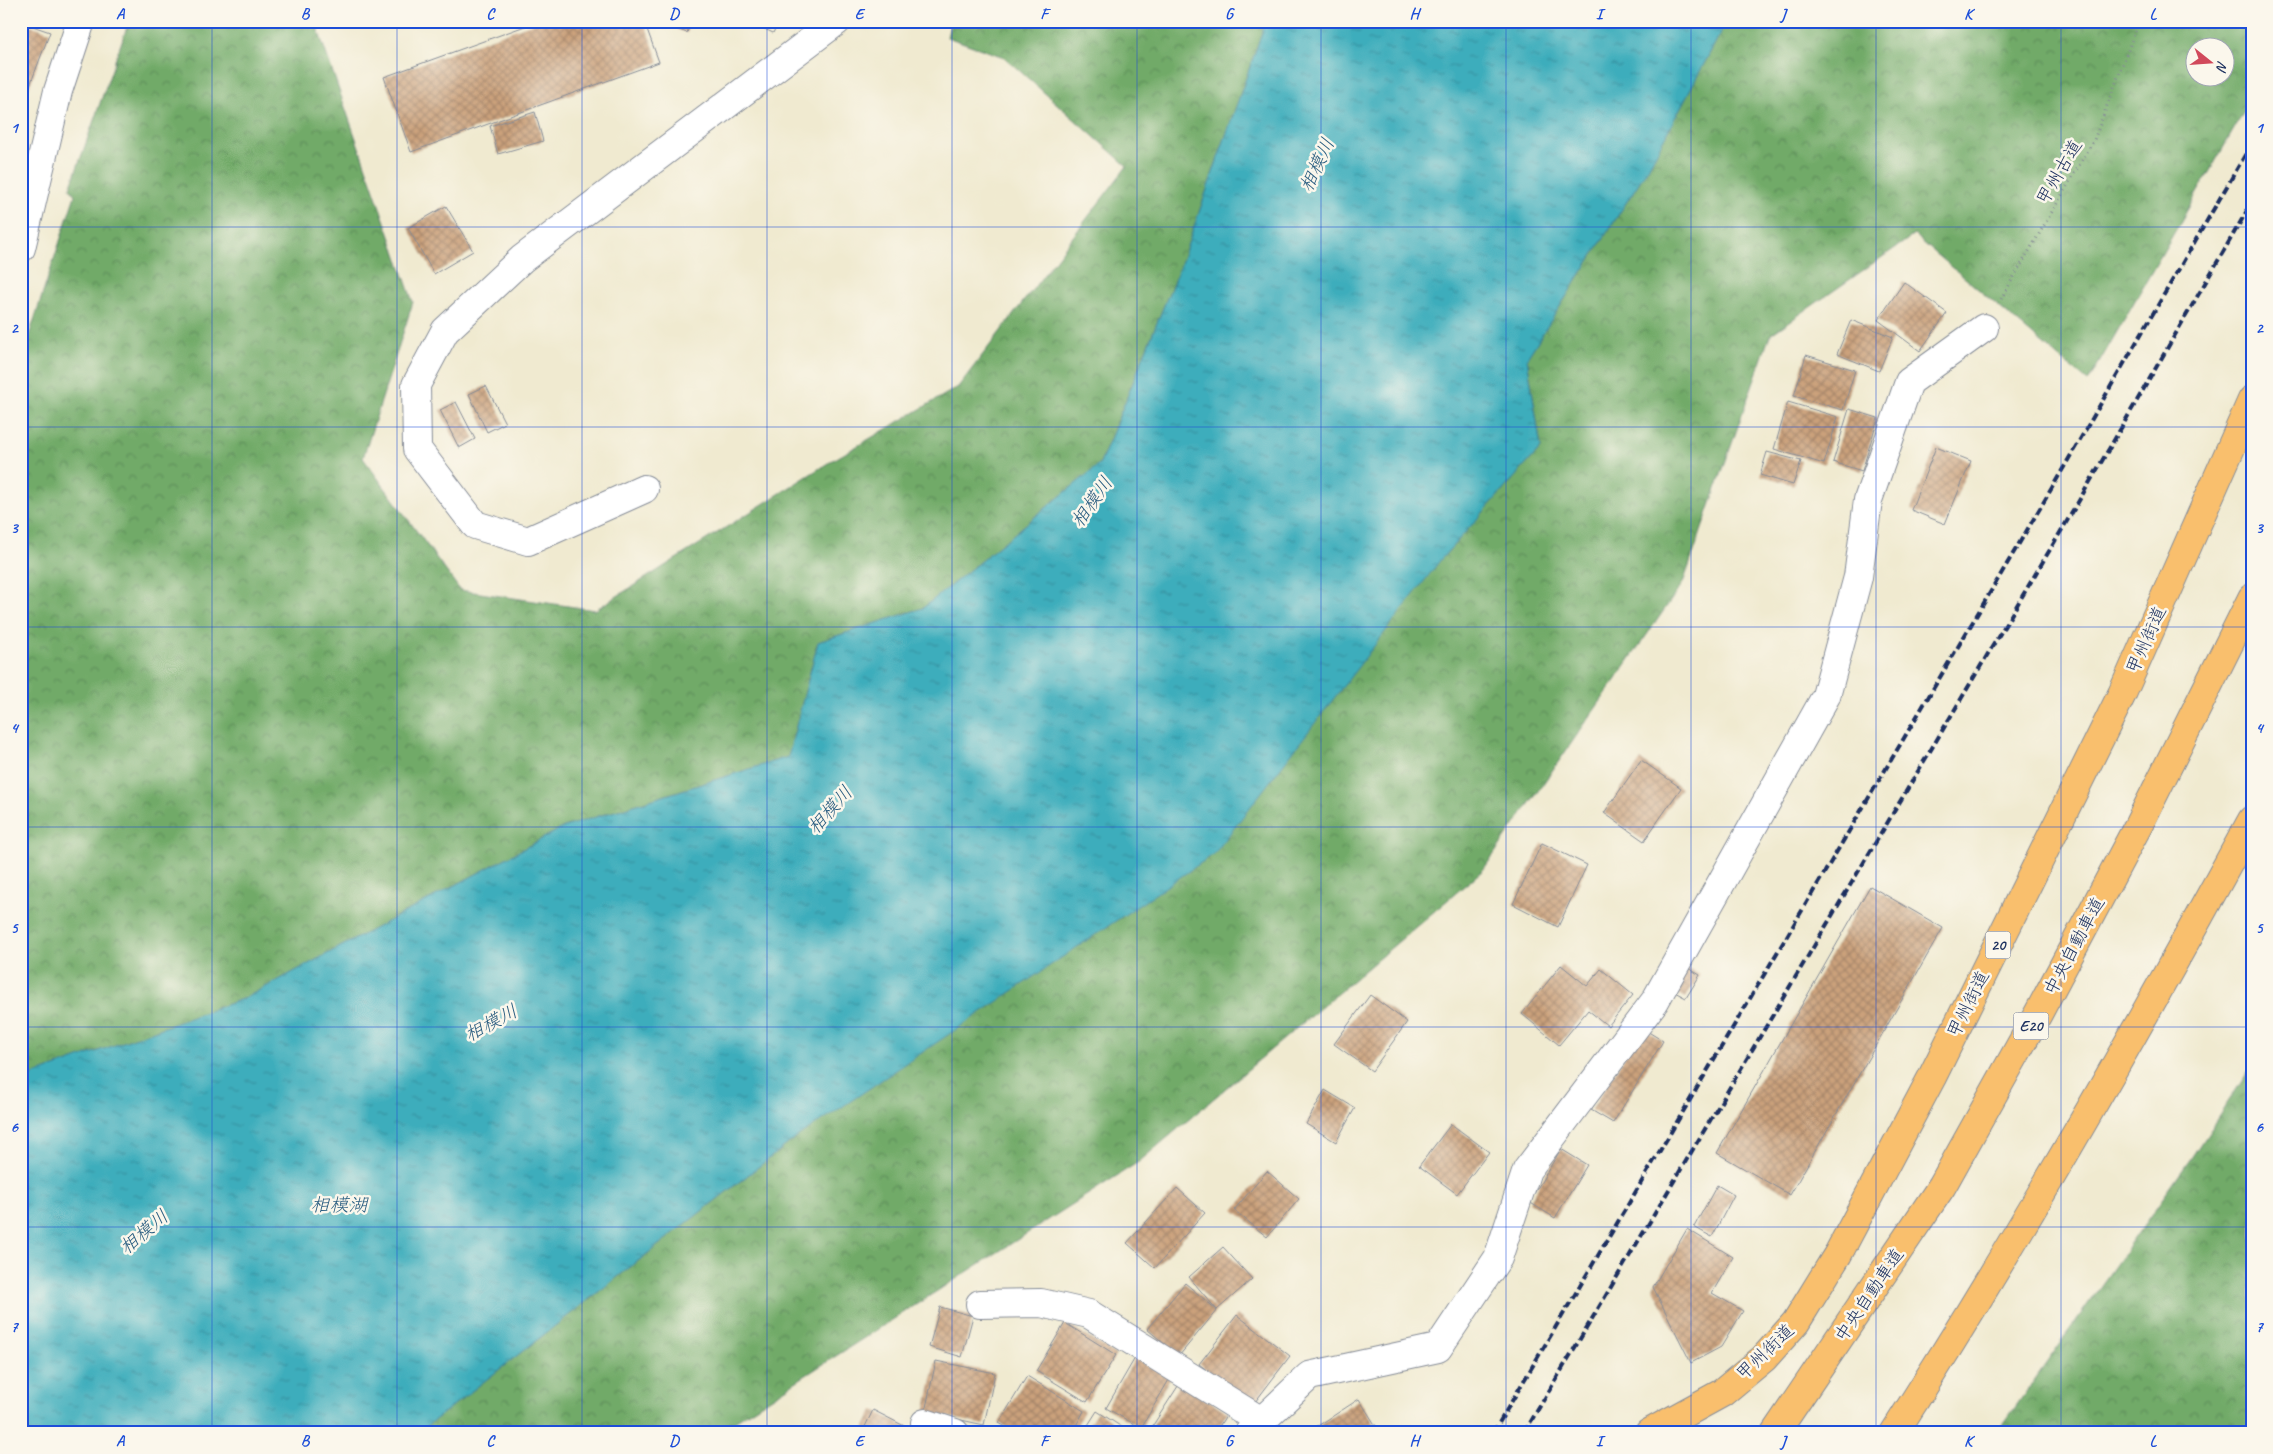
<svg xmlns="http://www.w3.org/2000/svg" width="2273" height="1454" font-family="Caveat,'Klee One',sans-serif">
<style>
.forest{fill:url(#forest-crowns);stroke:#466c63;fill-rule:evenodd}
.water{fill:url(#water-ripples);stroke:#2c6e8d}
.building{fill:url(#building-cross-hatch)}
.lines{fill:none;stroke-linecap:round;stroke-linejoin:round}
.minor-casing{stroke:#868c97;stroke-width:30}
.highway-casing{stroke:#868c97;stroke-width:30}
.path{stroke:#868c97;stroke-width:3;stroke-dasharray:1 4;stroke-linecap:butt}
.minor{stroke:#fff;stroke-width:28}
.highway{stroke:#f9bf6d;stroke-width:28}
.rail{stroke:#1b2f5e;stroke-width:4;stroke-dasharray:8 4;stroke-linecap:butt}
.grid{fill:none;stroke:#1d4ed8;stroke-width:1;stroke-opacity:0.55}
.labels{text-anchor:middle;dominant-baseline:central;stroke-width:5;stroke-linejoin:round;paint-order:stroke}
.shield{fill:#fbf7ec;stroke:#5e6b89;stroke-width:1}
.shield-label{font-size:16px;font-weight:bold;fill:#1b2f5e}
.street-label{font-size:18px;fill:#1b2f5e;stroke:#fbf7ec}
.water-label{font-size:19px;font-style:italic;fill:#275b7f;stroke:#fbf7ec}
.neatline{fill:none;stroke:#1d4ed8;stroke-width:2}
.grid-label{font-size:16px;text-anchor:middle;font-weight:bold;fill:#1d4ed8}
</style>
<defs>
<pattern id="forest-crowns" width="20" height="18" patternUnits="userSpaceOnUse" patternTransform="scale(1.25)"><rect width="20" height="18" fill="#71aa68"/><path d="M2 6a3 3 0 1 1 6 0M12 15a3 3 0 1 1 6 0" fill="none" stroke="#5c8b59"/></pattern>
<pattern id="water-ripples" width="26" height="14" patternUnits="userSpaceOnUse" patternTransform="scale(1.25)"><rect width="26" height="14" fill="#3eadbc"/><path d="M2 4q2-2 4 0t4 0M15 11q2-2 4 0t4 0" fill="none" stroke="#338d9c"/></pattern>
<pattern id="building-cross-hatch" width="8" height="8" patternUnits="userSpaceOnUse" patternTransform="scale(1.25)"><rect width="8" height="8" fill="#cba17c"/><path d="M0 0l8 8M0 8l8-8" fill="none" stroke="#a48469"/></pattern>
</defs>
<rect width="100%" height="100%" fill="#fbf7ec"/>
<filter id="ink" filterUnits="userSpaceOnUse"><feTurbulence type="fractalNoise" baseFrequency=".02" numOctaves="2"/><feDisplacementMap in="SourceGraphic" scale="10" xChannelSelector="R" yChannelSelector="G"/><feConvolveMatrix kernelMatrix="1 2 1 2 8 2 1 2 1" color-interpolation-filters="sRGB"/></filter>
<filter id="wash" filterUnits="userSpaceOnUse"><feTurbulence type="fractalNoise" baseFrequency=".0096" numOctaves="4" result="noise"/><feDisplacementMap in="SourceGraphic" scale="20" xChannelSelector="R" yChannelSelector="G"/><feGaussianBlur stdDeviation="1.12" result="paint"/><feColorMatrix in="noise" values="0 0 0 0 0 0 0 0 0 0 0 0 0 0 0 0 0 1.4 0 .05"/><feComposite in="paint" operator="in"/></filter>
<g filter="url(#wash)">
<rect width="100%" height="100%" fill="#f0ead0"/>
<!-- forest -->
<path class="forest" d="M129,21h183l5,6 96,275 -50,156 97,132 135,20 233,-147 130,-76 169,-221 -123,-109 -57,-20 4,-16h315l-84,240 -82,203 -177,144 -105,34 -30,115 -224,70 -319,171 -210,76 -14,11v-725l54,-165 -5,-7z
M1727,21h525v77l-164,284 -174,-147 -144,100 -87,248 -200,287 -343,291 -424,272h-298l371,-290 653,-585 99,-110 -14,-90 120,-188zM2196,48h30v30h-30z
M2252,1066v367h-255l194,-275z"/>
<!-- water -->
<path class="water" d="M1266,21h461l-80,149 -120,188 14,90 -99,110 -228,296 -425,289 -371,290h-397v-348l14,-11 210,-76 319,-171 224,-70 30,-115 105,-34 177,-144 82,-203z"/>
<g id="blocks">
<!-- building -->
<path class="building" d="M539,21h105l15,41 -248,90 -27,-75z
M656,21h35l-4,12z
M749,21h30l-6,12z
M21,22l29,10 -29,77z
M535,112l8,29 -45,13 -8,-28z
M446,206l27,45 -39,23 -26,-46z
M1904,282l43,31 -27,38 -42,-31z
M1851,320l42,17 -14,34 -42,-17z
M1806,355l49,15 -12,40 -49,-14z
M486,386l19,37 -18,9 -18,-38z
M456,402l19,37 -16,9 -19,-38z
M1788,402l50,15 -14,47 -50,-15z
M1849,409l29,9 -16,53 -29,-9z
M1936,447l35,14 -26,63 -34,-14z
M1767,452l34,9 -8,24 -33,-10z
M1641,760l40,28 -37,53 -40,-28z
M1542,843l45,22 -29,62 -45,-23z
M1870,886l73,42 -153,267 -73,-42z
M1561,965l26,21 14,-17 32,26 -25,31 -20,-16 -29,35 -37,-31z
M1683,965l17,10 -14,23 -17,-9z
M1370,995l37,27 -35,49 -38,-27z
M1642,1028l21,13 -50,82 -22,-13z
M1325,1090l30,18 -19,34 -30,-18z
M1451,1124l38,28 -32,42 -38,-28z
M1561,1149l26,16 -32,53 -26,-16z
M1267,1171l32,28 -32,38 -33,-27z
M1717,1185l17,10 -22,42 -18,-10z
M1177,1188l28,25 -50,55 -28,-25z
M1687,1229l46,28 -21,36 31,18 -22,36 -30,16 -38,-76z
M1223,1247l29,32 -35,31 -28,-33z
M1185,1283l32,27 -38,46 -32,-27z
M940,1307l33,9 -11,41 -33,-10z
M1237,1315l53,41 -38,50 -53,-42z
M1065,1323l51,32 -29,47 -51,-31z
M1135,1358l35,20 -29,50 -35,-20z
M936,1361l59,12 -11,52 -59,-13z
M1027,1376l57,35 -12,22h-56l-17,-10z
M1180,1383l48,29 -13,21h-67z
M1359,1399l20,32 -4,2h-68z
M873,1410l41,21 -1,2h-51z
M1097,1411l34,22h-48z"/>
</g>
</g>
<g filter="url(#ink)">
<use href="#blocks" fill-opacity="0" stroke="#868c97" stroke-width="1"/>
<g class="lines">
<defs>
<path id="minor" d="M21,248l37,-157 23,-70
M644,489l-116,52 -53,-16 -58,-76 -1,-64 29,-54 77,-72 315,-238
M980,1304l61,-1 48,11 172,107
M925,1423l30,10
M1249,1433l60,-57 129,-28 60,-90 29,-88 128,-169 171,-305 32,-119 10,-77 41,-118 75,-54"/>
<path id="highway" d="M1649,1433l73,-40 42,-35 32,-36 42,-68 94,-177 190,-383 130,-294
M1775,1433l167,-247 97,-174 100,-188 113,-226
M1894,1433c128,-199 245,-405 358,-613"/>
</defs>
<!-- minor casing -->
<use href="#minor" class="minor-casing"/>
<!-- highway casing -->
<use href="#highway" class="highway-casing"/>
<!-- path -->
<path class="path" d="M2001,299l93,-159 45,-119"/>
<!-- minor -->
<use href="#minor" class="minor"/>
<!-- highway -->
<use href="#highway" class="highway"/>
<!-- rail -->
<path class="rail" d="M1493,1433l553,-935 206,-355
M1524,1433l549,-922 179,-309"/>
</g>
</g>
<!-- grid -->
<path class="grid" d="M212,21v1412M397,21v1412M582,21v1412M767,21v1412M952,21v1412M1137,21v1412M1321,21v1412M1506,21v1412M1691,21v1412M1876,21v1412M2061,21v1412M21,227h2231M21,427h2231M21,627h2231M21,827h2231M21,1027h2231M21,1227h2231"/>
<g class="labels">
<!-- shield labels -->
<g class="shield">
<rect x="1985.5" y="931.5" width="25" height="27" rx="4"/>
<rect x="2013.5" y="1012.5" width="35" height="27" rx="4"/>
</g>
<g class="shield-label">
<text x="1998" y="945">20</text>
<text x="2031" y="1026">E20</text>
</g>
<!-- street labels -->
<g class="street-label">
<text transform="translate(2059 172) rotate(-60)">甲州古道</text>
<text transform="translate(2146 640) rotate(-66)">甲州街道</text>
<text transform="translate(2074 946) rotate(-62)">中央自動車道</text>
<text transform="translate(1968 1004) rotate(-64)">甲州街道</text>
<text transform="translate(1869 1295) rotate(-56)">中央自動車道</text>
<text transform="translate(1765 1352) rotate(-44)">甲州街道</text>
</g>
<!-- water labels -->
<g class="water-label">
<text transform="translate(1317 165) rotate(-65)">相模川</text>
<text transform="translate(1092 502) rotate(-55)">相模川</text>
<text transform="translate(830 810) rotate(-48)">相模川</text>
<text transform="translate(491 1023) rotate(-28)">相模川</text>
<text x="339" y="1205">相模湖</text>
<text transform="translate(144 1232) rotate(-40)">相模川</text>
</g>
</g>
<!-- margin -->
<rect width="2273" height="1454" fill="none" stroke="#fbf7ec" stroke-width="55"/>
<!-- north arrow -->
<g transform="translate(2210 62) rotate(107)"><circle r="24" fill="#fbf7ec" stroke="#a1a7b3"/>
<path d="M0-4L9 19L0 12L-9 19Z" fill="#d1495b"/>
<text y="-8" font-size="14" font-weight="bold" text-anchor="middle" fill="#1b2f5e">N</text>
</g>
<rect x="28" y="28" width="2218" height="1398" class="neatline"/>
<g class="grid-label">
<text x="120" y="19">A</text>
<text x="305" y="19">B</text>
<text x="490" y="19">C</text>
<text x="674" y="19">D</text>
<text x="859" y="19">E</text>
<text x="1044" y="19">F</text>
<text x="1229" y="19">G</text>
<text x="1414" y="19">H</text>
<text x="1599" y="19">I</text>
<text x="1783" y="19">J</text>
<text x="1968" y="19">K</text>
<text x="2153" y="19">L</text>
<text x="14" y="133">1</text>
<text x="2259" y="133">1</text>
<text x="14" y="333">2</text>
<text x="2259" y="333">2</text>
<text x="14" y="533">3</text>
<text x="2259" y="533">3</text>
<text x="14" y="733">4</text>
<text x="2259" y="733">4</text>
<text x="14" y="933">5</text>
<text x="2259" y="933">5</text>
<text x="14" y="1132">6</text>
<text x="2259" y="1132">6</text>
<text x="14" y="1332">7</text>
<text x="2259" y="1332">7</text>
<text x="120" y="1446">A</text>
<text x="305" y="1446">B</text>
<text x="490" y="1446">C</text>
<text x="674" y="1446">D</text>
<text x="859" y="1446">E</text>
<text x="1044" y="1446">F</text>
<text x="1229" y="1446">G</text>
<text x="1414" y="1446">H</text>
<text x="1599" y="1446">I</text>
<text x="1783" y="1446">J</text>
<text x="1968" y="1446">K</text>
<text x="2153" y="1446">L</text>
</g>
</svg>
